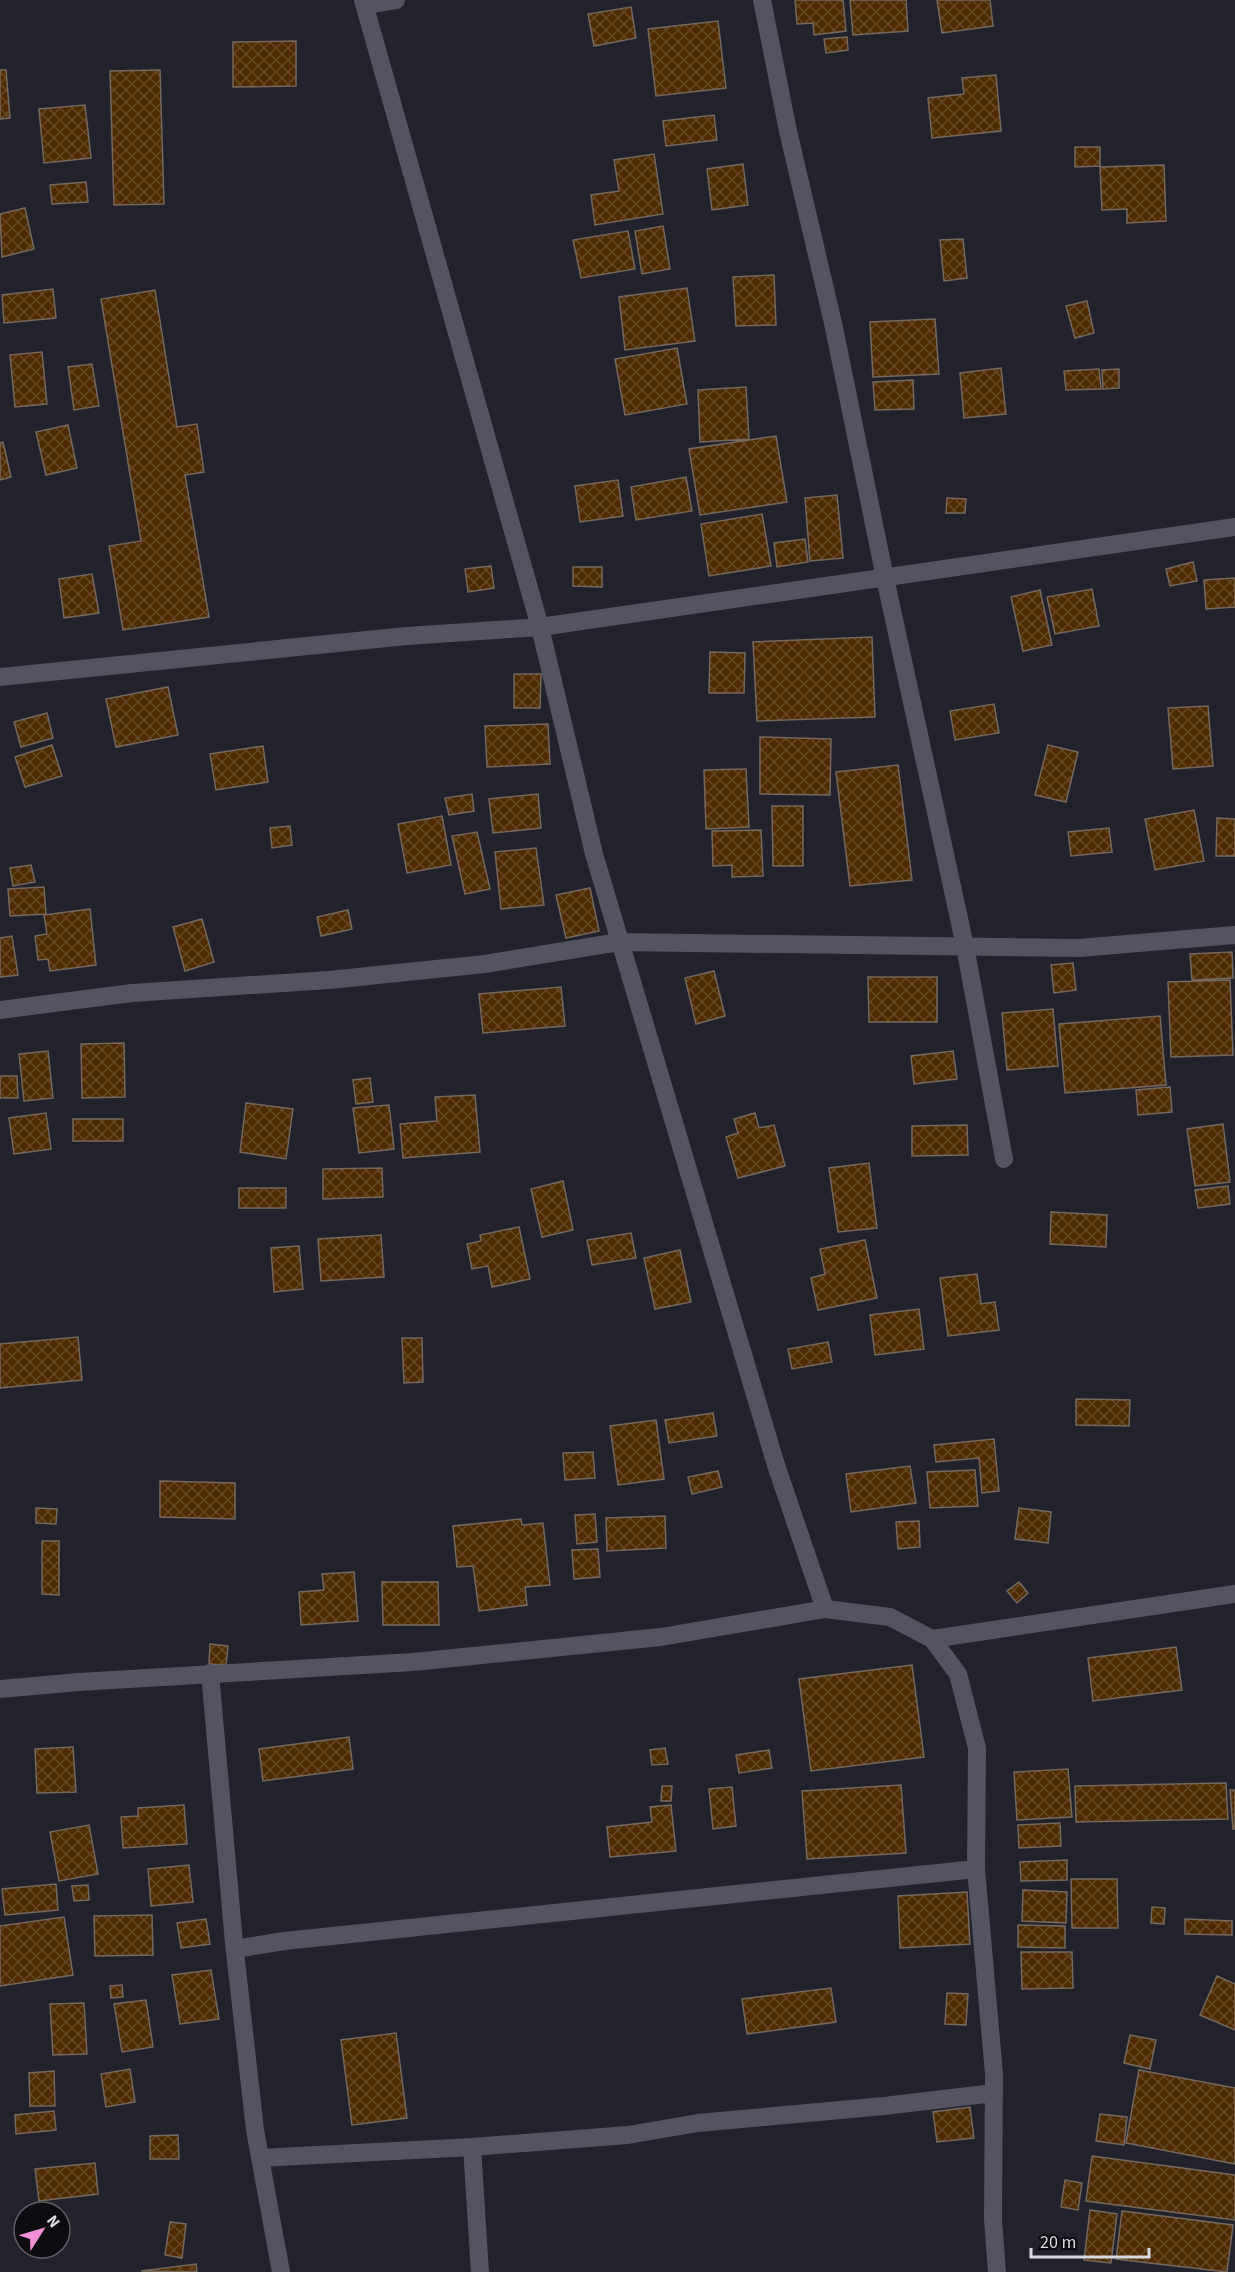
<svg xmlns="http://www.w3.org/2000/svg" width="1235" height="2272" font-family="'Source Sans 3',sans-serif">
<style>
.building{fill:url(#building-cross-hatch);stroke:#75695e;stroke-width:1.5}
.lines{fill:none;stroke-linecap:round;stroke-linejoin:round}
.minor{stroke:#535361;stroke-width:18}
</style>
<defs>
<pattern id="building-cross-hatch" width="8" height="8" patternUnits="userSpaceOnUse" patternTransform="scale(1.5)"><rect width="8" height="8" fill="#4e2b00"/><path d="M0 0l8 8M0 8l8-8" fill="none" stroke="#674925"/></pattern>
</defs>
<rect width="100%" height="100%" fill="#22222d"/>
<!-- building -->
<path class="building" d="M795,0h48l3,31 -32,4 -1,-12 -16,1z
M850,0h56l2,31 -55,4z
M937,0h53l3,26 -51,7z
M631,7l5,31 -42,8 -6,-32z
M718,21l8,67 -70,8 -8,-67z
M847,37l1,13 -22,3 -2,-14z
M296,41v45l-63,1v-45z
M0,70h6l4,48 -10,1z
M160,70l4,134 -50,1 -4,-134z
M996,75l5,56 -69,7 -4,-40 36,-4 -2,-16z
M85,105l6,53 -47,5 -5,-54z
M714,115l3,25 -51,6 -3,-25z
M1075,147h25v19l-25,1z
M654,154l9,60 -68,11 -4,-30 28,-4 -5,-31z
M743,164l5,41 -36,5 -5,-41z
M1164,165l2,56 -39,2v-14l-25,1 -2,-43z
M86,182l2,20 -36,2 -2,-19z
M25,208l9,41 -32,8 -2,-43z
M663,226l7,43 -28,5 -7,-43z
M628,231l7,38 -54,9 -8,-38z
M963,239l4,39 -23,3 -4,-41z
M774,275l2,50 -40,1 -3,-49z
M687,288l8,53 -70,9 -6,-53z
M53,289l3,29 -52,5 -2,-28z
M155,290l22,137 20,-3 7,48 -19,3 24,142 -86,13 -14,-84 32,-5 -40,-242z
M1087,301l7,32 -19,5 -9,-32z
M935,319l4,55 -66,3 -3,-55z
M677,348l10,56 -62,11 -10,-56z
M42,352l5,52 -32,3 -5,-52z
M92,364l7,42 -25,4 -6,-43z
M1001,368l5,46 -42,4 -4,-45z
M1099,369l2,20 -35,1 -2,-19z
M1119,369v19l-16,1 -1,-19z
M913,380l1,29 -39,1 -2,-28z
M746,387l3,52 -49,3 -2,-52z
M68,425l9,43 -31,7 -10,-43z
M776,436l11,66 -87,13 -11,-66z
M3,442l8,35 -11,3v-37z
M686,477l6,34 -56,9 -5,-33z
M618,480l5,36 -43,6 -5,-36z
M837,495l6,63 -33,3 -5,-63z
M947,498l19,1 -1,14h-19z
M762,514l9,52 -62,10 -8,-52z
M805,539l3,23 -31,5 -3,-24z
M1193,562l4,19 -27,5 -4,-17z
M491,566l3,22 -26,4 -3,-23z
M573,567h29v20l-29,-1z
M92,574l7,39 -35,5 -5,-39z
M1235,578v29l-29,2 -2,-29z
M1092,589l7,37 -44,8 -8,-37z
M1040,590l12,55 -29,6 -12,-54z
M872,637l3,80 -118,4 -4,-79z
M710,652l35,1 -1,40h-35z
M514,674h27l-1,34h-26z
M168,687l10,48 -62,12 -10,-48z
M994,704l5,29 -44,7 -5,-29z
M1208,706l5,60 -40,3 -5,-61z
M47,713l6,25 -32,9 -7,-25z
M548,724l2,40 -63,3 -2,-41z
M760,737l71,2 -1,56 -70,-1z
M52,745l10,31 -37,11 -10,-30z
M1048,745l30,7 -12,50 -31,-7z
M263,746l5,36 -52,8 -6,-36z
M898,765l14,115 -62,6 -14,-114z
M746,769l3,58 -43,2 -2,-59z
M472,794l2,17 -25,4 -4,-17z
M538,794l3,34 -48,5 -4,-34z
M772,806h31v60h-30z
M1194,810l10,51 -49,9 -10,-51z
M442,816l9,49 -44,8 -9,-49z
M1217,818l18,1v37h-19z
M290,826l2,19 -20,3 -2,-20z
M1109,828l3,24 -41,4 -3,-24z
M761,830l2,46 -31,1v-12l-19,1 -1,-35z
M477,832l13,57 -25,5 -13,-58z
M536,848l8,57 -43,4 -6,-57z
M31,865l4,17 -22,4 -3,-18z
M44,887l2,27 -36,2 -2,-27z
M590,888l9,43 -33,7 -10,-43z
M90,909l6,56 -46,6 -2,-12 -10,1 -3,-24 12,-2 -3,-19z
M348,910l4,19 -31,7 -4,-19z
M202,919l12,43 -29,9 -12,-44z
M12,936l6,39 -18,2v-39z
M1232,952l1,26 -41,2 -2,-26z
M1073,963l3,27 -22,3 -3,-28z
M714,971l11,45 -29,8 -11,-46z
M868,977h69v45h-68z
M1230,980l3,75 -62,2 -3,-75z
M561,987l4,39 -82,7 -4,-39z
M1053,1009l5,57 -51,4 -5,-57z
M1160,1016l6,69 -101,8 -6,-69z
M124,1043l1,54 -43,1 -1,-54z
M48,1051l5,47 -29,3 -5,-47z
M953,1051l4,28 -43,5 -3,-28z
M0,1076h17l1,22h-18z
M370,1078l3,24 -17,2 -3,-24z
M1170,1087l2,25 -34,3 -2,-25z
M475,1095l5,57 -77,6 -3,-34 37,-3 -2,-24z
M246,1103l47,6 -7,50 -46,-7z
M389,1105l5,44 -35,4 -6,-45z
M46,1113l5,36 -37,5 -5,-36z
M755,1113l4,15 15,-3 11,41 -47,12 -12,-41 12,-4 -4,-14z
M73,1119h50v22h-50z
M1223,1124l7,58 -35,4 -8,-57z
M967,1125l1,30 -56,1v-30z
M869,1163l8,65 -39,4 -9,-64z
M382,1168l1,29 -60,2v-30z
M563,1181l10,49 -31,7 -11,-48z
M1228,1186l2,18 -32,4 -3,-18z
M239,1188h47v20h-47z
M1051,1212l56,3 -1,32 -56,-3z
M519,1227l11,52 -38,8 -4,-21 -16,3 -5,-25 14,-3 -1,-6z
M631,1233l5,25 -44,7 -5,-25z
M381,1235l3,42 -63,4 -3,-42z
M865,1240l12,58 -59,12 -7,-32 14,-4 -5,-25z
M299,1246l4,43 -29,3 -3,-44z
M680,1250l11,52 -36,7 -11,-51z
M977,1274l4,30 14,-2 4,28 -51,6 -8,-58z
M919,1309l5,40 -49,6 -5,-40z
M78,1337l4,43 -82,8v-44z
M402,1338h20l1,44 -19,1z
M828,1342l4,20 -40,7 -4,-20z
M1076,1399l54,1 -1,26 -53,-1z
M713,1413l4,23 -48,7 -4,-23z
M656,1420l8,59 -46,6 -8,-59z
M994,1439l5,52 -17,2 -3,-35 -43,4 -2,-17z
M593,1452l2,26 -30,2 -2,-27z
M910,1466l6,37 -65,9 -5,-38z
M975,1470l3,36 -48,2 -3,-36z
M718,1471l4,16 -30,7 -4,-17z
M160,1481l75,2v36l-75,-2z
M36,1508l21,1 -1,15 -20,-1z
M1019,1508l32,4 -3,31 -33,-4z
M595,1514l2,28 -20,2 -2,-29z
M665,1516l1,32 -59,3 -1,-33z
M521,1519l1,6 21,-2 7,62 -25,2 2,18 -48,6 -6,-45 -16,1 -4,-41z
M919,1521l1,26 -22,2 -2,-27z
M42,1541h17v54l-17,-1z
M598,1549l2,28 -26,2 -2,-29z
M354,1572l4,49 -57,4 -2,-33 25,-2 -2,-16z
M382,1582h56l1,43h-56z
M1019,1582l9,11 -11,10 -10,-12z
M210,1644l18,2 -2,19 -17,-1z
M1176,1647l6,43 -89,11 -5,-43z
M912,1665l12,92 -113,14 -12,-92z
M349,1737l4,32 -90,12 -4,-32z
M73,1747l3,45 -39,1 -2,-44z
M665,1748l3,16 -16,1 -2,-15z
M769,1750l3,18 -33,5 -3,-18z
M1068,1769l4,48 -55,3 -3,-48z
M1226,1783l2,36 -152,3 -1,-36z
M901,1785l5,68 -99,6 -5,-68z
M662,1786h10l-1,15h-10z
M732,1787l4,39 -23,3 -4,-40z
M1230,1790h5v39h-2z
M184,1805l3,39 -64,4 -2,-31 17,-1v-8z
M671,1805l5,46 -66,6 -3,-30 45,-5 -2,-15z
M1060,1823l1,23 -42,2 -1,-23z
M89,1825l9,49 -39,7 -9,-49z
M1067,1860v20l-46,1 -1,-19z
M189,1865l4,37 -42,4 -3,-37z
M1071,1879h46l1,49h-46z
M56,1884l2,26 -53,5 -3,-26z
M88,1885l1,15 -15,1 -2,-15z
M1023,1890l44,2 -1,31 -44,-2z
M967,1892l3,52 -70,4 -2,-52z
M1152,1907l13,1 -1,16 -13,-1z
M152,1915l1,40 -58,1 -1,-40z
M64,1917l9,58 -73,11v-60z
M206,1919l4,25 -29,4 -4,-25z
M1185,1919l47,2v14l-47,-1z
M1018,1925l47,1v22l-47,-1z
M1021,1952h51l1,36 -51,1z
M211,1970l8,49 -39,5 -8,-49z
M1217,1976l18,8v46l-35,-15z
M122,1985l1,12 -12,1 -1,-12z
M831,1988l5,34 -89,12 -5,-35z
M947,1993l21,1 -2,31 -21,-1z
M146,2000l7,47 -31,5 -8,-48z
M84,2003l3,51 -34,1 -3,-51z
M396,2033l11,85 -55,7 -11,-85z
M1130,2035l26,5 -6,29 -26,-6z
M130,2069l5,33 -29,5 -5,-33z
M1139,2070l96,18v76l-109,-21z
M54,2071l1,35h-25l-1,-33z
M970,2107l4,31 -37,4 -4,-30z
M54,2111l2,19 -40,4 -1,-19z
M1100,2114l27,3 -3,28 -28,-4z
M178,2135l1,24h-29v-23z
M1092,2156l143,19v45l-149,-19z
M95,2163l3,31 -59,7 -4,-32z
M1065,2180l17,3 -4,27 -17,-3z
M1090,2210l27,4 -6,49 -27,-3z
M1122,2211l111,14 -6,47 -111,-13z
M170,2222l16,2 -4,34 -17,-3z
M196,2264l1,8 -56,-1z"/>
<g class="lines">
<!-- minor -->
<path class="minor" d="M363,0l177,627 54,227 182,611 49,144
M762,0l26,131 45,192 52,255 80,368 39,213
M365,5l31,-5
M0,677l407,-41 133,-9 695,-100
M0,1010l132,-17 197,-13 156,-16 134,-22 460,6 156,-13
M932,1639l303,-45
M210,1673l24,270 21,187 26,142
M0,1689l79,-7 334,-20 248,-25 164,-28 65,8 42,22 26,35 19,74 -1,121 18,205 -1,145 4,53
M235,1949l49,-8 692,-72
M472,2147l8,125
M260,2158l212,-11 156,-12 70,-12 186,-17 110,-13"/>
</g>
<!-- north arrow -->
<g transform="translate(42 2230) rotate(53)"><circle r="28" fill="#0c0c11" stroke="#5f5f65" stroke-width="1.5"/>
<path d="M0-4.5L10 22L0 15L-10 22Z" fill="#f491d4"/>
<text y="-9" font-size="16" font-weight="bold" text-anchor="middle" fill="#dbdbe3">N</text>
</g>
<!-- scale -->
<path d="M1031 2248v9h118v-9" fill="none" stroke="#dbdbe3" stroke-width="3"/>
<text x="1040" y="2248" font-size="18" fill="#dbdbe3" stroke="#0c0c11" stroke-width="4.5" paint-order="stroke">20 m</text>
</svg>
